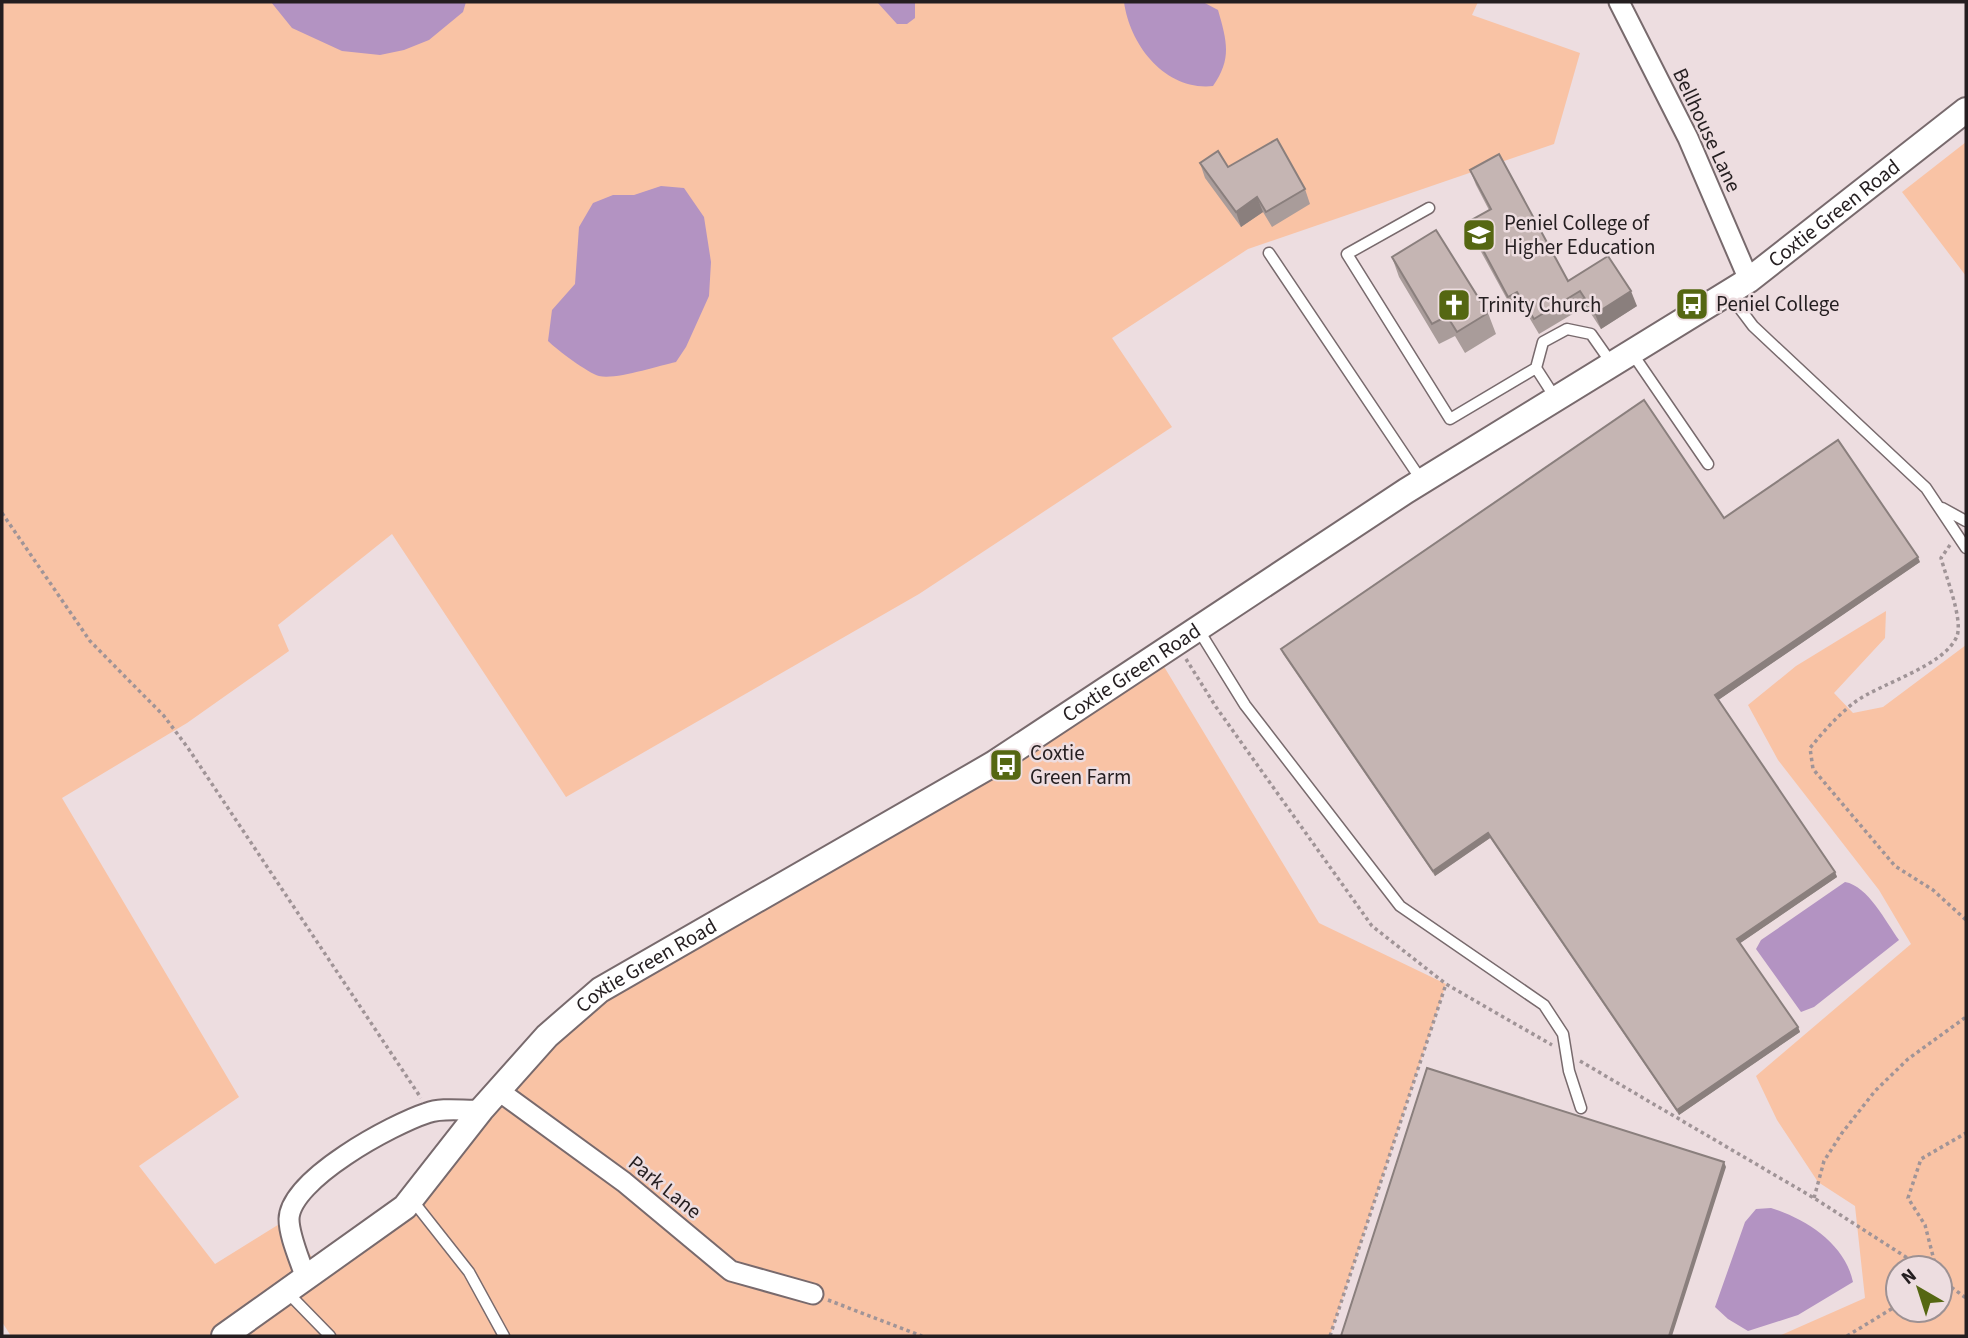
<svg xmlns="http://www.w3.org/2000/svg" width="1968" height="1338" font-family="'Source Sans 3',sans-serif">
<style>
.green{fill:#f9c3a5;fill-rule:evenodd}
.water{fill:#b393c2}
.lines{fill:none;stroke-linecap:round;stroke-linejoin:round}
.service-casing{stroke:#786a6d;stroke-width:13}
.minor-casing{stroke:#786a6d;stroke-width:23}
.tertiary-casing{stroke:#786a6d;stroke-width:28}
.path{stroke:#a09497;stroke-width:3.5;stroke-dasharray:3.5 3.5;stroke-linecap:butt}
.service{stroke:#fff;stroke-width:10}
.minor{stroke:#fff;stroke-width:19}
.tertiary{stroke:#fff;stroke-width:24}
.wall{fill:#a99c9a}
.shaded-wall{fill:#8a7f7d}
.building{fill:#c5b5b3;stroke:#8a7f7d;stroke-width:2}
.labels{text-anchor:middle;dominant-baseline:central;stroke-width:5;stroke-linejoin:round;paint-order:stroke}
.street-label{font-size:21px;fill:#241e20;stroke:#eddde0}
.poi-label{font-size:21px;fill:#241e20;stroke:#eddde0;text-anchor:start}
</style>
<rect width="100%" height="100%" fill="#eddde0"/>
<!-- green -->
<path class="green" d="M2,2h1476l-6,13 108,38 -26,91 -306,105 -136,89 60,89 -253,167 -353,203 -174,-263 -114,91 11,26 -102,72 -125,75 177,299 -100,69 76,98 74,-46 26,45 92,-72 140,-155 610,-381 162,268 127,61 -116,352h-1319l-9,-14z
M1966,142v134l-64,-84z
M1886,611l-1,27 -51,55 19,20 30,-6 83,-62v691h-187l86,-38 -10,-92 -37,-24 -41,-62 -21,-44 155,-132 -32,-54 -101,-130 -30,-55 48,-39zM1898,1268h42v42h-42z"/>
<!-- water -->
<path class="water" d="M271,2h195l-3,10 -34,28 -25,10 -24,5 -38,-4 -50,-23z
M877,2h38v16l-8,6h-10z
M1124,2h79l15,8c9,31 14,49 -5,76 -47,5 -83,-40 -89,-84z
M661,186l23,2 20,29 7,45 -2,34 -23,51 -10,15c-19,4 -60,18 -77,14 -11,-3 -42,-26 -51,-35l4,-31 23,-26 4,-57 14,-24 20,-8h21z
M1845,882c23,4 41,40 54,58l-85,67 -13,5 -45,-63 5,-9z
M1771,1208c35,11 74,36 82,74l-55,33 -50,16 -20,-12 -13,-12 30,-85 11,-13z"/>
<g class="lines">
<defs>
<path id="service" d="M1429,208l-82,46 103,165 86,-51 20,31
M1269,253l153,228
M1729,294l24,32 173,162 40,60
M1632,353l76,111
M1536,368l7,-26 24,-13 24,5 21,30
M1942,508l24,13
M1198,629l47,76 155,201 144,99 19,29 6,37 12,37
M413,1201l56,71 35,64
M288,1293l42,43"/>
<path id="minor" d="M1619,2l69,136 61,142
M499,1091l125,91 107,89 82,23
M305,1276c-5,-16 -16,-40 -16,-57 1,-40 104,-95 138,-106 15,-6 37,-2 54,-3"/>
<g id="tertiary">
<path id="s1" d="M224,1336l181,-129 76,-97 66,-74 53,-46 393,-226 413,-273 343,-211 217,-170"/>
</g>
</defs>
<!-- service casing -->
<use href="#service" class="service-casing"/>
<!-- minor casing -->
<use href="#minor" class="minor-casing"/>
<!-- tertiary casing -->
<use href="#tertiary" class="tertiary-casing"/>
<!-- path -->
<path class="path" d="M2,513l88,128 74,75 24,32 233,350
M1950,545l-9,13c5,19 22,61 16,78 -12,30 -76,47 -102,66 -17,13 -32,30 -45,46l3,21 82,97 38,24 33,30
M1186,659l30,48 156,219 74,58 106,61
M1580,1061l234,137 109,70
M1814,1198l10,-37 18,-28 33,-42 33,-32 58,-42
M1932,1268l3,-4 -10,-39 -17,-27 13,-39 45,-26
M1940,1279l26,19
M828,1300l94,36
M1330,1336l116,-352
M1847,1336l51,-31"/>
<!-- service -->
<use href="#service" class="service"/>
<!-- minor -->
<use href="#minor" class="minor"/>
<!-- tertiary -->
<use href="#tertiary" class="tertiary"/>
</g>
<!-- wall -->
<path class="wall" d="M1200,163l28,4 77,22 5,15 -38,23 -9,-15 -22,15 -36,-49z
M1470,170l98,111 69,25 -36,23 -15,-23 -47,28 -16,-27 -9,5 -41,-75 -5,-15 21,-12 -13,-25z
M1392,257l96,56 8,21 -31,19 -10,-17 -16,8 -40,-67z
M1724,518l196,44 -202,138 117,172 2,5 -97,66 58,84 2,5 -121,83 -189,-277 -55,38 -152,-222 -2,-5z"/>
<!-- shaded-wall -->
<path class="shaded-wall" d="M1257,197l6,15 -22,15 -5,-15z
M1631,291l6,15 -36,23 -6,-15z
M1918,557l2,5 -203,139 -2,-6z
M1488,833l2,5 -55,38 -2,-5z
M1835,872l2,5 -98,67 -2,-5z
M1798,1027l2,5 -121,83 -2,-5z
M1724,1162l2,5 -54,169h-3z"/>
<!-- building -->
<path class="building" d="M1277,139l28,50 -39,23 -9,-15 -21,15 -36,-49 18,-12 10,16z
M1499,154l69,127 40,-25 23,35 -36,23 -15,-23 -46,28 -17,-27 -9,5 -40,-75 23,-13 -21,-39z
M1436,230l52,83 -31,19 -10,-16 -15,8 -40,-67z
M1644,400l80,118 114,-78 80,117 -203,138 120,177 -98,67 61,88 -121,83 -189,-277 -55,38 -152,-222z
M1427,1068l297,94 -55,174h-328z"/>
<!-- icons -->
<defs>
<symbol id="school-square" viewBox="-11 -11 22 22"><rect x="-9" y="-9" width="18" height="18" rx="4" fill="#556712" stroke="#eddde0"/><path d="M0-5L7-2L0 1L-7-2ZM-4 1L0 2.5L4 1V4Q0 6-4 4Z" fill="#fff"/></symbol>
<symbol id="bus-square" viewBox="-11 -11 22 22"><rect x="-9" y="-9" width="18" height="18" rx="4" fill="#556712" stroke="#eddde0"/><path d="M-5-6H5V4H4V6H2V4H-2V6H-4V4H-5ZM-3.5-4V0h7V-4ZM-3.5 1.2v1.5H-2V1.2ZM2 1.2v1.5H3.5V1.2Z" fill="#fff"/></symbol>
<symbol id="church-square" viewBox="-11 -11 22 22"><rect x="-9" y="-9" width="18" height="18" rx="4" fill="#556712" stroke="#eddde0"/><path d="M-1.2-6h2.4v3.5h3.3v2.4h-3.3V6h-2.4V-.1h-3.3v-2.4h3.3Z" fill="#fff"/></symbol>
</defs>
<g fill-rule="evenodd">
<use href="#school-square" x="1460" y="216" width="38" height="38"/>
<use href="#bus-square" x="1673" y="285" width="38" height="38"/>
<use href="#church-square" x="1435" y="286" width="38" height="38"/>
<use href="#bus-square" x="987" y="746" width="38" height="38"/>
</g>
<g class="labels">
<!-- street labels -->
<g class="street-label">
<text transform="translate(1707 130) rotate(65)">Bellhouse Lane</text>
<text stroke="none"><textPath href="#s1" startOffset="1974">Coxtie Green Road</textPath></text>
<text stroke="none"><textPath href="#s1" startOffset="1134">Coxtie Green Road</textPath></text>
<text stroke="none"><textPath href="#s1" startOffset="567">Coxtie Green Road</textPath></text>
<text transform="translate(665 1187) rotate(39)">Park Lane</text>
</g>
<!-- poi labels -->
<g class="poi-label">
<text x="1504" y="223">Peniel College of<tspan x="1504" dy="24">Higher Education</tspan></text>
<text x="1716" y="304">Peniel College</text>
<text x="1478" y="305">Trinity Church</text>
<text x="1030" y="753">Coxtie<tspan x="1030" dy="24">Green Farm</tspan></text>
</g>
</g>
<!-- border -->
<rect width="1968" height="1338" fill="none" stroke="#241e20" stroke-width="7"/>
<!-- north arrow -->
<g transform="translate(1919 1289) rotate(321)"><circle r="33" fill="#eddde0" stroke="#9d9193" stroke-width="2"/>
<path d="M0-5L12 26L0 18L-12 26Z" fill="#556712"/>
<text y="-10" font-size="19" font-weight="bold" text-anchor="middle" fill="#241e20">N</text>
</g>
</svg>
